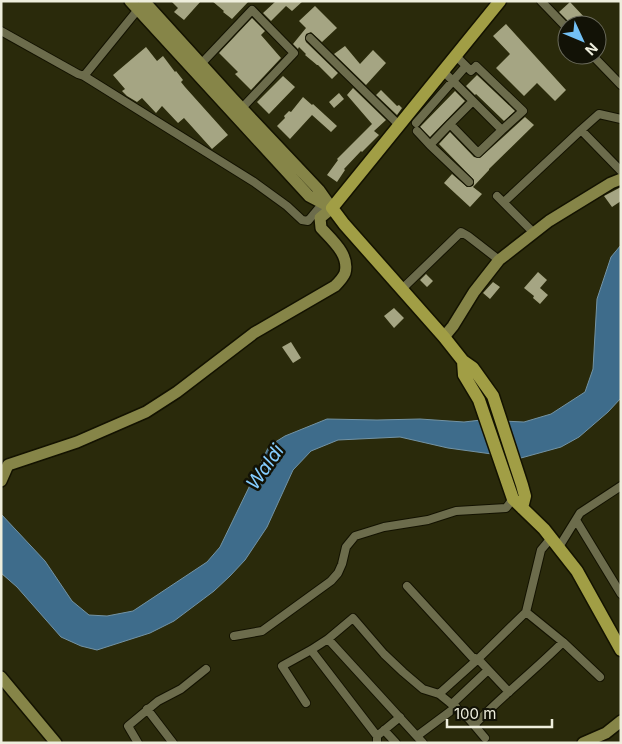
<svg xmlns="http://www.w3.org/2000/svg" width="622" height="744" font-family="Inter,sans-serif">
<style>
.built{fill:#34330c}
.water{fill:#3e6c8b;stroke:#7393a4}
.building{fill:#a5a583}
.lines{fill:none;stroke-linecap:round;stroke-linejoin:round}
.street-casing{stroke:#131200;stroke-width:10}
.secondary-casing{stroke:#131200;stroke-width:14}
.primary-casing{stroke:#131200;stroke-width:15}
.street{stroke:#6c6c4c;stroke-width:8}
.secondary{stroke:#868548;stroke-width:11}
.primary{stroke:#a19e45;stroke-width:12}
.labels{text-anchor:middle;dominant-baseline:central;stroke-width:5;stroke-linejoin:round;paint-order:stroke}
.water-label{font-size:19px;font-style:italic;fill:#85cdff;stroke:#121206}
</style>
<rect width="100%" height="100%" fill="#2a2a0b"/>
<!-- built -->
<path class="built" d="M1,688l47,55h-47z"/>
<!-- water -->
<path class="water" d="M621,245v153l-13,14 -29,25 -18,10 -40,11 -73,-10 -48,-11 -62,3 -27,11 -18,19 -26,57 -22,33 -15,16 -16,15 -40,30 -24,12 -53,17 -16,-4 -20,-9 -44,-50 -16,-14v-59l44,47 27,40 17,14 18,1 26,-5 74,-49 13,-15 49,-101 16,-10 42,-17 50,1 43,-1 44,3 17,-2 43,2 27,-8 34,-22 8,-23 4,-70 14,-42z"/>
<!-- building -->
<path class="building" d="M171,1h30l-17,19 -10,-8 4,-4z
M212,1h37l-17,18 -9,-7 1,-1z
M276,1h27l-11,10 -6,-5 -15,15 -8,-8z
M570,2l16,17 -1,1 6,5h-19l-13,-13z
M315,6l22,22 -15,14 -11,-10 -5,2 -1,5 1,3 32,31 -6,6 -14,-14h-1l-12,-10 1,-1 -7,-7 -1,2 -5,-5 13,-16 -7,-7z
M252,18l13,13 -4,4 20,23 -30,32 -16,-16 3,-2 -19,-19z
M506,24l60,66 -11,11 -18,-18 -13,13 -28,-28 14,-14 -17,-18z
M345,46l15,18 13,-14 13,13 -20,22 -32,-31z
M146,47l11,14 6,-5 12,16 1,-1 7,9 -2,2 4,5 43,48 -16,14 -28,-31 -6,5 -16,-17 -6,7 -14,-15 -5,4 -10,-6 -5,-5 3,-2 -12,-14z
M477,75l38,36 -11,10 -28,-27 -1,1 -9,-9z
M283,76l12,11 -26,27 -12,-12z
M353,88l33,32 -12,11 5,4 -17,17 -1,-1 -17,18 1,1 -8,12 -10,-7 11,-15 -1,-1 35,-35 -25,-29z
M381,90l16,16 2,-1 3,3 -5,7 -21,-20z
M455,91l10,10 -35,36 -10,-10z
M339,93l5,6 -10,9 -5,-6z
M303,97l9,8 1,-1 24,22 -6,6 -19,-17 -22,24 -13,-13 8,-8 -1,-2 5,-5 2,1z
M525,117l9,8 -45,44v1l-16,17 9,7 -12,13 -26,-24 8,-9 15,13 6,-1 1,-2v-4l-35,-36 11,-12 24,25 6,1z
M621,187v14l-9,6 -8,-11z
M538,272l9,8 -7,8 8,7 -8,9 -7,-6 1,-2 -10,-8z
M426,274l7,7 -6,6 -7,-7z
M493,282l7,5 -10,12 -7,-6z
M394,308l10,10 -10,10 -10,-12z
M291,342l10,16 -8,5 -11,-16z"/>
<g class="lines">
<defs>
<path id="street" d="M541,1l26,27
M1,31l77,43 6,2 170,106 33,24 15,14 6,1 15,-18
M310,38l89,87
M592,55l29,30
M456,56l15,15 5,-5 47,45 -21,19
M201,64l51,-54 42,43 -52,55
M443,71l59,59 -24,23 -28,-29 23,-23
M84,76l56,-69
M621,119l-22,-5 -18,16 40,41
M416,123l50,-57
M417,131l13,14 39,37
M430,145l20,-21
M497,196l37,37
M504,202l77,-72
M402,289l59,-57 7,4 31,24
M576,520l45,74
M559,547l21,-34 41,-27
M407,586l65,71 6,2 31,33
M526,612l37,30 37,35
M234,636l28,-5 69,-50 7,-8 4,-9 4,-17 9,-11 29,-9 44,-7 28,-9 50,-3 7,-9
M328,639l95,104
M311,650l66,86v7
M439,694l39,-35 48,-47 15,-62 10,-12
M306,703l-24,-37 29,-16 17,-11 25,-21 31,36 19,18 20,17 16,5 10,8 20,17 16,19
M452,704l36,-34
M147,709l26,34
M474,725c28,-29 60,-54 89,-83
M384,730l12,13
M377,736l23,-19
M417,736l39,-29
M138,743l-10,-17 30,-25 23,-12 25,-20"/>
<path id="secondary" d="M130,1l179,195 23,12
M144,1l89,98 86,91 12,17
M444,337l9,-11 21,-34 25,-32 50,-39 62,-38 10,-4
M1,481l7,-16 69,-23 69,-30 31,-20 77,-59 81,-47c3,-3 8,-8 10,-13 5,-18 -13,-33 -24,-45l-1,-10 12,-10
M1,677l55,66
M583,743l23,-10 15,-12"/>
<path id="primary" d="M500,1l-168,207 12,16 100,113 19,24 10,7 20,28 29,89 3,11 -3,12
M463,361l1,14 15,25 34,99 31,30 33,42 44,79"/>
</defs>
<!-- street casing -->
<use href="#street" class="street-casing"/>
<!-- secondary casing -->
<use href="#secondary" class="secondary-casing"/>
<!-- primary casing -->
<use href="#primary" class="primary-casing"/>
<!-- street -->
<use href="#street" class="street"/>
<!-- secondary -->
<use href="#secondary" class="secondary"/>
<!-- primary -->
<use href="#primary" class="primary"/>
</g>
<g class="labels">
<!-- water labels -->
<g class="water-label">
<text transform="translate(265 467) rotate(-55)">Waldi</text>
</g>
</g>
<!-- border -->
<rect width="622" height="744" fill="none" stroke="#eeeedd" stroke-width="5"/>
<!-- north arrow -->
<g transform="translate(582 40) rotate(134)"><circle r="24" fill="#121206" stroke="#6a6a5c"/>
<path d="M0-4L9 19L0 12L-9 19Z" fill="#73c1f5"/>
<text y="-8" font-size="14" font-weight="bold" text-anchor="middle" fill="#eeeedd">N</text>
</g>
<!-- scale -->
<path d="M447 719v8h105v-8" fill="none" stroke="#eeeedd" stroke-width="2.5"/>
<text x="454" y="719" font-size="15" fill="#eeeedd" stroke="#121206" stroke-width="4" paint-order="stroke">100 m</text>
</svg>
